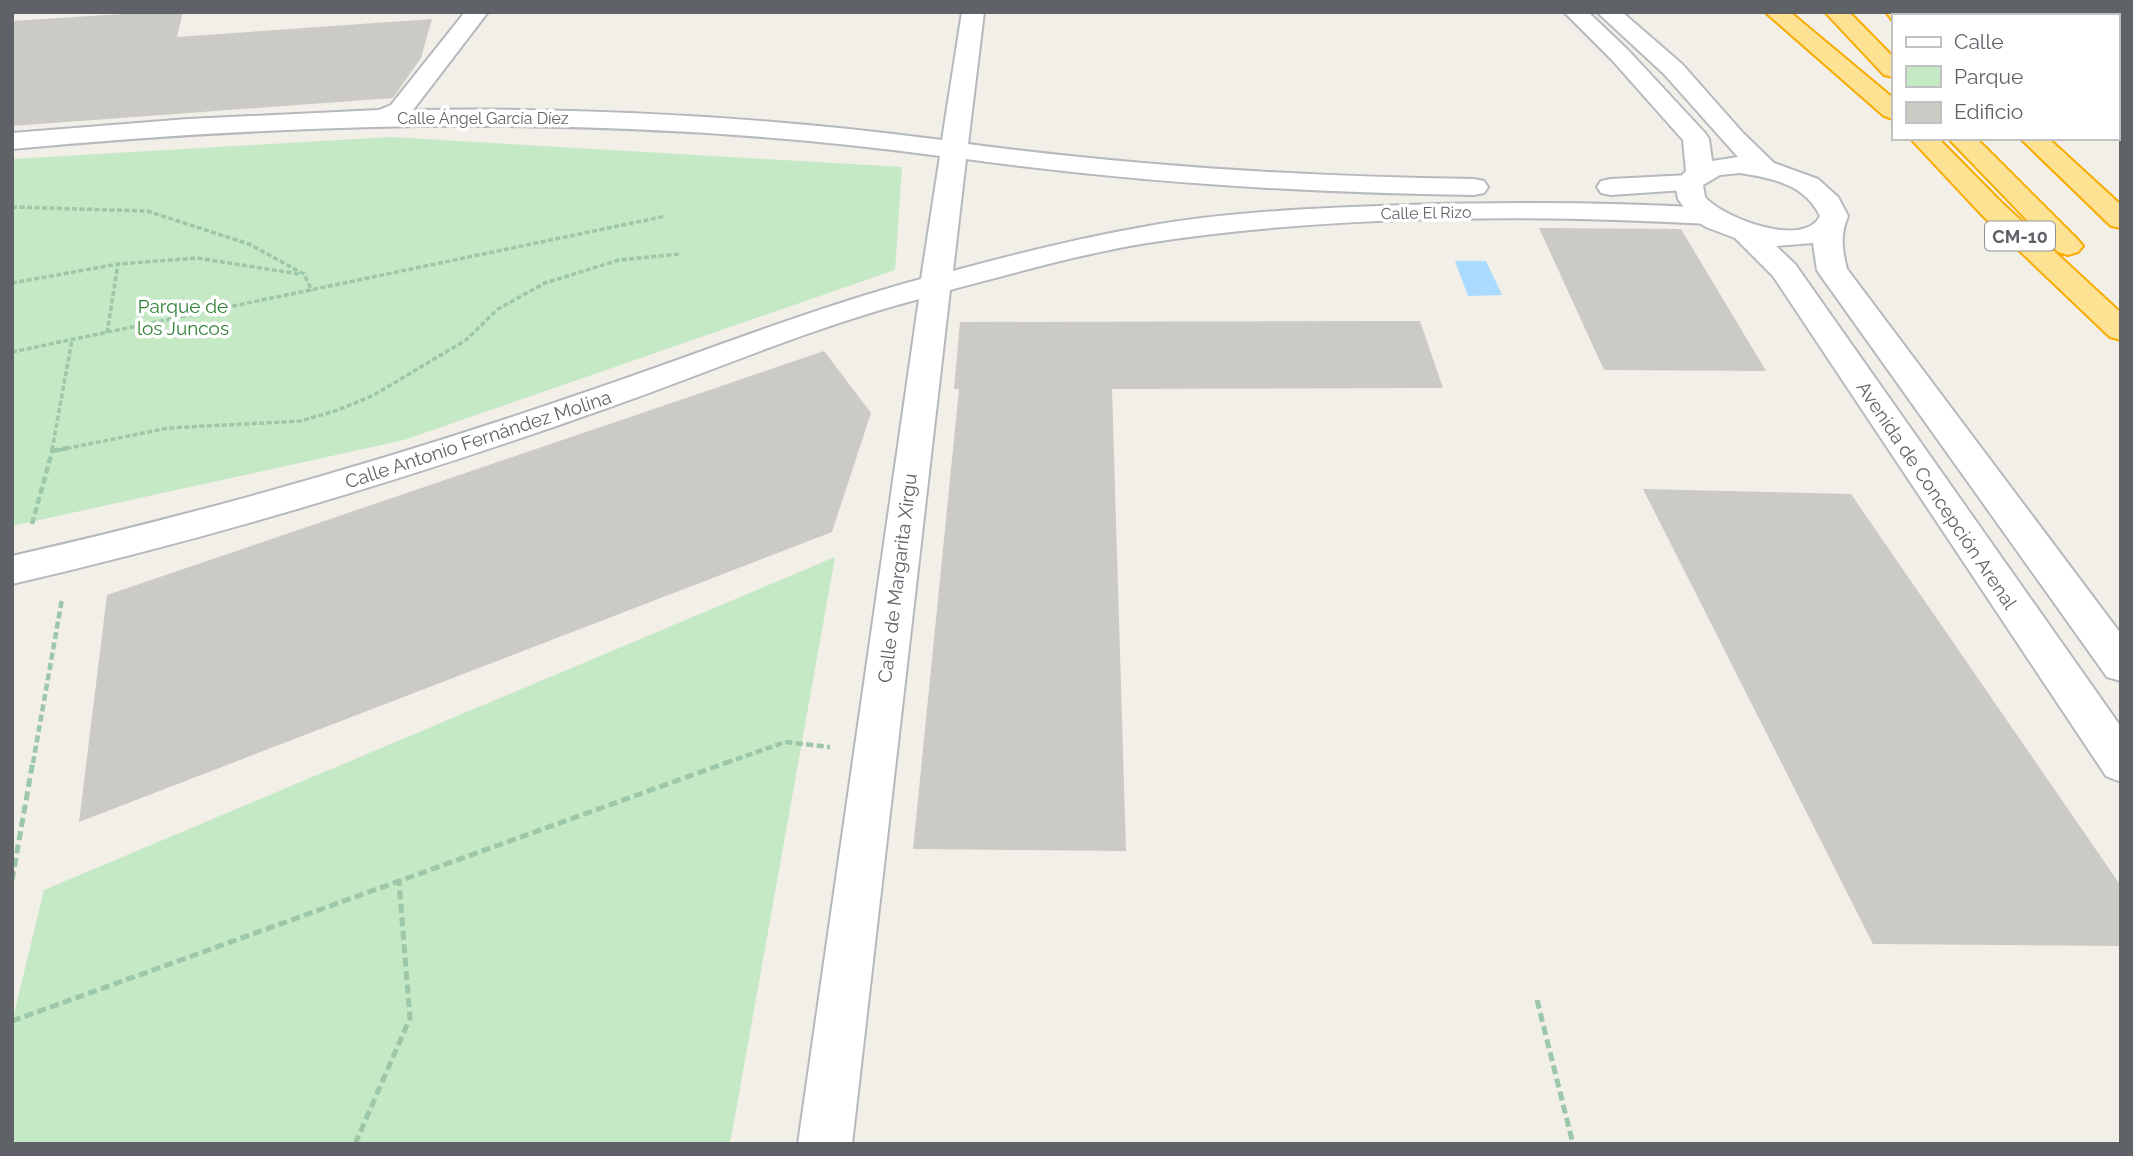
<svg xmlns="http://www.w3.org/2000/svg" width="2133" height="1156" font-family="Raleway,sans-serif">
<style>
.green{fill:#c5e8c5}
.water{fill:#aadaff}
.building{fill:#cccac5}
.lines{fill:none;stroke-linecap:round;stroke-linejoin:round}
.street-casing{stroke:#b5b8bc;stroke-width:4}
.secondary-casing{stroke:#b6babf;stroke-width:4}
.highway-casing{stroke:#f9ab00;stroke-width:4}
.path-far3{stroke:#9cc7a9;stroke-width:2.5;stroke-dasharray:4.5 2.5;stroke-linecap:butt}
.path-far2{stroke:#9cc7a9;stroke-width:3.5;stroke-dasharray:5 2.5;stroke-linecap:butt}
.path-far1{stroke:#9cc7a9;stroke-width:4.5;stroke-dasharray:7 3.5;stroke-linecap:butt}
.path{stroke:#9cc7a9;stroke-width:5;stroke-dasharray:9 4.5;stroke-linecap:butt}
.street{fill:#fff;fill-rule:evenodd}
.secondary{fill:#fff;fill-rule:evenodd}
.highway{fill:#fde293;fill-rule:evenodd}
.labels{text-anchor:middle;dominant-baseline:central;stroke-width:7;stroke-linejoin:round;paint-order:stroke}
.far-street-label{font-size:16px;fill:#5f6368;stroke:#fff}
.shield{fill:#fff;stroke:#8f9295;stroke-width:2}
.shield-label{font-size:18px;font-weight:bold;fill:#5f6368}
.park-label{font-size:19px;fill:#348238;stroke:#fff}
.street-label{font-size:19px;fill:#5f6368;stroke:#fff}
</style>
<rect width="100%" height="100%" fill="#f1efe8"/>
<!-- green -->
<path class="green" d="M390,137l512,30 -7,103 -491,170 -392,86v-367z
M835,557l-105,587h-718v-122l32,-132z"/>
<!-- water -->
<path class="water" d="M1455,261h31l16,34 -34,1z"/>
<!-- building -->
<path class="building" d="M152,12h31l-6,25 255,-18 -11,39 -28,40 -381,28v-105z
M1539,228l142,1 85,142 -162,-1z
M1420,321l23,67 -331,1 14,462 -213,-2 46,-460h-5l6,-67z
M824,351l47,62 -39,119 -753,290 28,-227z
M1643,489l208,5 270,392v60l-248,-2z"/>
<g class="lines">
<defs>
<path id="street" d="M465,12h23l-75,98c178,-3 353,7 529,30l20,-128h22l-16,132c169,22 336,33 506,35l10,2 4,6 -4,6 -10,2c-171,-2 -339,-13 -508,-36l-13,112c63,-17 126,-33 190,-44 88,-16 176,-19 264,-22 101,-3 202,-3 302,3l10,2 4,6 -4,6 -10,2c-183,-10 -382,-9 -562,19 -67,11 -132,30 -197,47l-98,854h-54l121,-845c-106,28 -207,72 -309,108 -196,70 -395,130 -598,177v-28c195,-44 386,-99 574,-164 112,-38 221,-82 335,-113l19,-123c-309,-42 -618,-36 -928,-7v-16l176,-14 191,-9 12,-5z
M1689,175l10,2 4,6 -4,6 -88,6 -10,-2 -4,-6 4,-6 10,-2z"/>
<path id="secondary" d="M1564,12h24l40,38 77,83 4,6 3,22 26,-4 -74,-83 -67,-62h25l60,52 61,69 31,30 44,16 20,18 10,19c-8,19 -6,33 -1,53l274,365v47l-14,-4 -286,-401 -4,-6 -4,-27 -37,3 19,18 326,463v55l-15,-6 -333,-500 -38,-38 -29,-11 -15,-10 -13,-18 -3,-16 11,-12 -3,-31 -71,-80zM1740,173c32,5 65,11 80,43 -16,33 -97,2 -115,-19l-2,-12 17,-10z"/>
<path id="highway" d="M1765,12h25l103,86v21l-9,-3z
M1825,12h24l44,45v20l-9,-2z
M1886,12h24l2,4h-19v5z
M1938,12h23l2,4h-23z
M1910,138h28l63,64 120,111v27l-11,-3 -129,-123z
M1948,138h28l102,102 5,6 -5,6 -10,3 -10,-3z
M2020,138h28l73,67v23l-10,-2z"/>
</defs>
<!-- street casing -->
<use href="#street" class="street-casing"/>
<!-- secondary casing -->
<use href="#secondary" class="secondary-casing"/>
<!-- highway casing -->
<use href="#highway" class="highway-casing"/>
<!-- path-far3 -->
<path class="path-far3" d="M2028,12l3,4
M2117,103l4,3"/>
<!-- path-far2 -->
<path class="path-far2" d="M12,207l135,4 102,33 55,30 8,17
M12,283l106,-19 79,-6 102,16
M107,333l11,-69
M12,352l654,-136
M52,450l20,-110
M59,450l109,-22 133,-7 37,-11 36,-15 92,-55 32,-31 47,-26 74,-23 61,-6"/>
<!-- path-far1 -->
<path class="path-far1" d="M52,451l16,-3
M32,524l21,-76
M33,763l29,-164
M726,763l59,-21 45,5"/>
<!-- path -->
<path class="path" d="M12,880l21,-119
M1537,1000l36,144
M12,1021l719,-260
M355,1144l55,-126 -11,-136"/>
<!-- street -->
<use href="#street" class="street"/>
<!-- secondary -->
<use href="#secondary" class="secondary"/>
<!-- highway -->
<use href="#highway" class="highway"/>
</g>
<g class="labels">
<!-- far-street labels -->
<g class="far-street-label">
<text x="483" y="118">Calle Ángel García Díez</text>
<text transform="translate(1426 213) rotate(-1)">Calle El Rizo</text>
</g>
<!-- shield labels -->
<rect class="shield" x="1985" y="221.5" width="70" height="29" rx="5"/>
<g class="shield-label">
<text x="2020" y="236">CM-10</text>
</g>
<!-- park labels -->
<g class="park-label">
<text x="183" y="306">Parque de<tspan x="183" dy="22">los Juncos</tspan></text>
</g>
<!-- street labels -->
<g class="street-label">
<text transform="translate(478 439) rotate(-18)">Calle Antonio Fernández Molina</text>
<text transform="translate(1937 495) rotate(56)">Avenida de Concepción Arenal</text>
<text transform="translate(897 578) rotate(-83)">Calle de Margarita Xirgu</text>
</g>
</g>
<!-- border -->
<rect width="2133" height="1156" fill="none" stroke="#5f6368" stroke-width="28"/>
<!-- legend -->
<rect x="1892" y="14" width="228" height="126" fill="#ffffff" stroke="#bfc1c3" stroke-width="2"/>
<rect x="1906" y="37" width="35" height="10" fill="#ffffff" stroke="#bfc1c3" stroke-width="2"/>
<text x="1954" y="49" font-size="21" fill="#5f6368">Calle</text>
<rect x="1906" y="66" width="35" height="21" fill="#c5e8c5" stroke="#bfc1c3" stroke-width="2"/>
<text x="1954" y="84" font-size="21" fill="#5f6368">Parque</text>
<rect x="1906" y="102" width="35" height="21" fill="#cccac5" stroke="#bfc1c3" stroke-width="2"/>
<text x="1954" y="119" font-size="21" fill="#5f6368">Edificio</text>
</svg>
